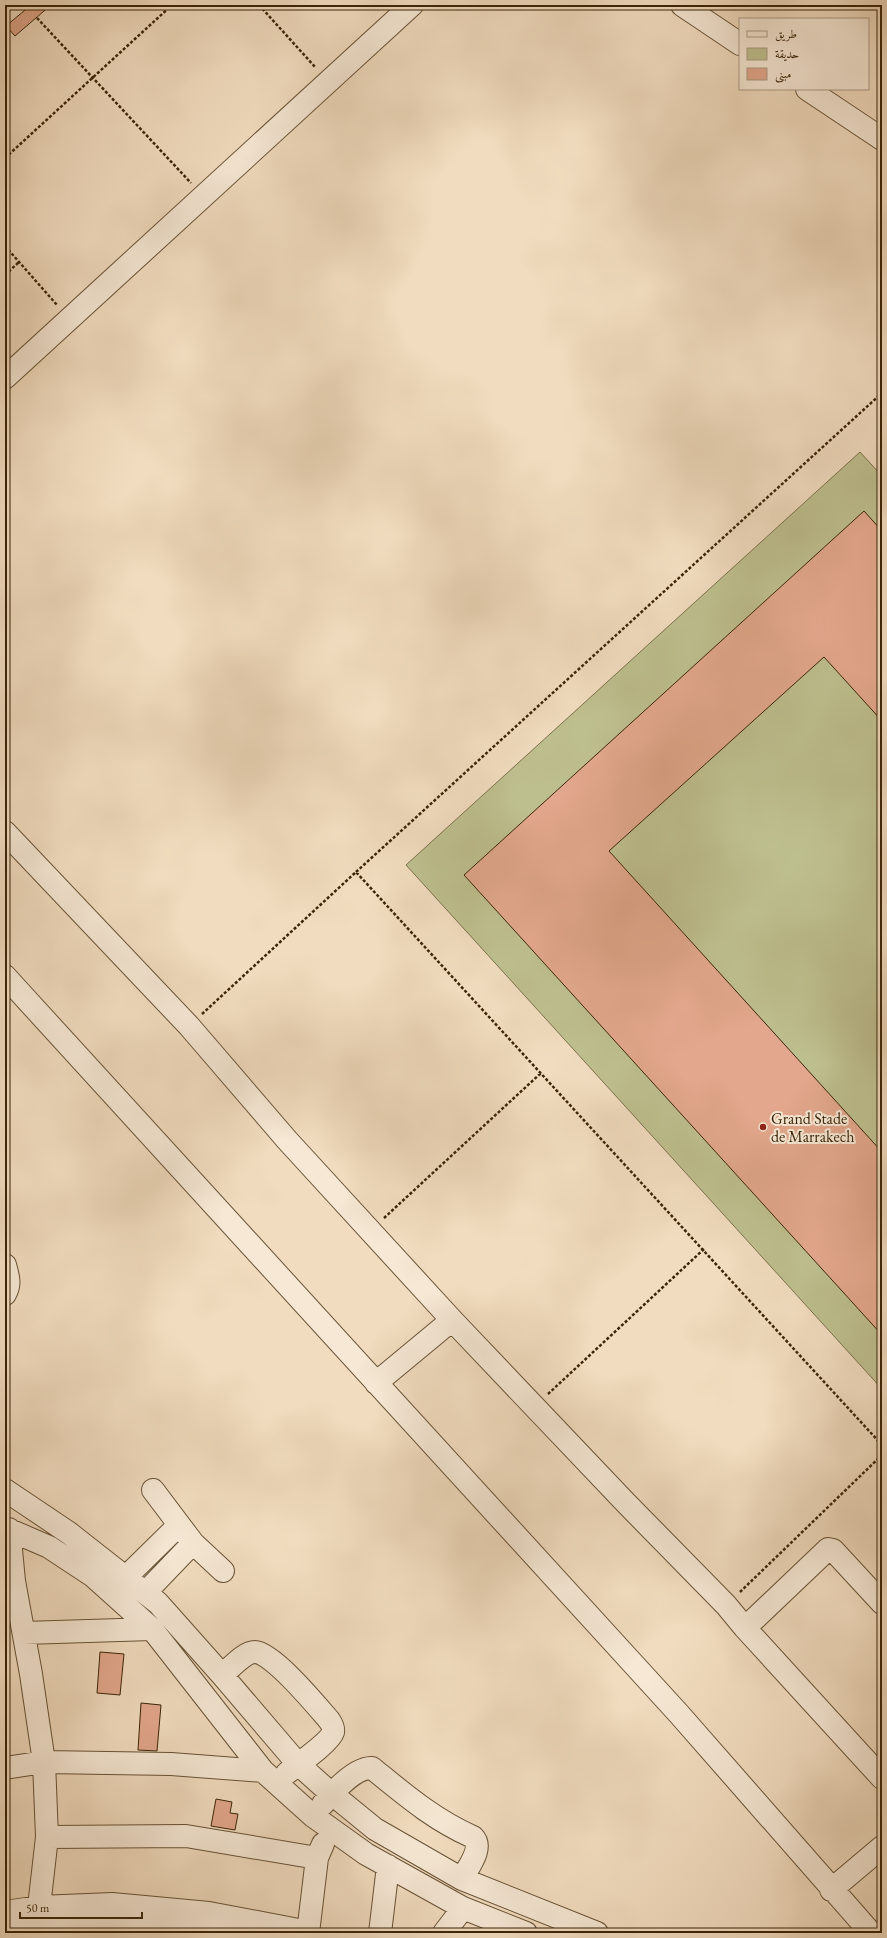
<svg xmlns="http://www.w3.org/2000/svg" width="887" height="1938" font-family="'EB Garamond',Amiri,serif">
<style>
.green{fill:#bebf8f;stroke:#7c724c}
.building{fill:#e2a78c;stroke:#3b2508}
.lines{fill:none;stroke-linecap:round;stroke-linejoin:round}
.minor-casing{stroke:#685336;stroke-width:24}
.path{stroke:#3b2508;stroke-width:2.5;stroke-dasharray:3 2;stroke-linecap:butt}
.minor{stroke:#f6e8d5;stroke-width:22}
.poi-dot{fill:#8f2418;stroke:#f6e8d5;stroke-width:1.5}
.labels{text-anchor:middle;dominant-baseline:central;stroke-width:4;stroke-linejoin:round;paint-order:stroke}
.poi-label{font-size:16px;fill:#3b2508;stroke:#f6e8d5;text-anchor:start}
</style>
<rect width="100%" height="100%" fill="#f1dcbf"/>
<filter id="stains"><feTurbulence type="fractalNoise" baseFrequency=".005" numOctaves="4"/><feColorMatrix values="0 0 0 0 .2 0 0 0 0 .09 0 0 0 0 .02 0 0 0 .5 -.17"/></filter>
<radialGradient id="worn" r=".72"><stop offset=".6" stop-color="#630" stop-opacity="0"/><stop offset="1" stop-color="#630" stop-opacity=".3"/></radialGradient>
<!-- green -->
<path class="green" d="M860,452l22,24v913l-476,-524z"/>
<!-- building -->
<path class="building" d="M31,5h20l-36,31 -9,-10z
M864,511l18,20v190l-58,-64 -215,194 273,301v183l-418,-460z
M100,1652l24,2 -4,41 -23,-2z
M141,1703l20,2 -4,46 -19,-1z
M216,1799l16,3 -2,11 8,1 -3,16 -24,-4z"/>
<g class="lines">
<defs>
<path id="minor" d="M682,5l58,39
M807,89l75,50
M5,378l407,-373
M5,832l184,194 98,114 165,180 173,182 101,103 19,23 137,150
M5,976l674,738 192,219
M5,1265c3,11 6,19 0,29
M376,1383l76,-63
M5,1490l64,43 89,70 64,72 76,89 28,25 49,40 87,50 135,54
M153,1490l40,53 30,28
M5,1528l44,19 44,29 59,53 111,142 50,45 53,38 97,54 63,25
M9,1529l5,52 17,93 13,88 3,75 -11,96
M126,1577l53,-52
M145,1593l48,-50
M745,1628l83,-79 5,1 49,53
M24,1633l128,-4
M222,1675c9,-7 22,-23 33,-23 17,0 62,54 74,68 2,3 5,7 4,12 -3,10 -36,33 -46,41
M5,1768l39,-6 127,2 92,7
M323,1804c10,-12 32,-37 49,-36 32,26 62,52 101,69 11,11 -5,30 -11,42
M47,1837l139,-1 131,22
M831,1890l51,-43
M5,1912l34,-5 73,-3 97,9 100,19
M5,1930l31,-4 74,-3 105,10
M308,1933l9,-75 6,-14
M380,1933l8,-67
M444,1933l19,-25"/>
</defs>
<!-- minor casing -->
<use href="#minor" class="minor-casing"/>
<!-- path -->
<path class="path" d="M25,5l3,3
M259,5l57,63
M37,18l154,165
M5,158l167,-153
M5,246l52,59
M5,275l14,-13
M356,872l526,-479
M202,1014l154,-142 526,573
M384,1218l157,-145
M548,1394l156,-145
M740,1592l142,-137"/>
<!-- minor -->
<use href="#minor" class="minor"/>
</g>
<!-- markers -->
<circle class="poi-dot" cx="763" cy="1127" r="4"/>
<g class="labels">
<!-- poi labels -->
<g class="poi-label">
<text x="771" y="1118">Grand Stade<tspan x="771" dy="18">de Marrakech</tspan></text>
</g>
</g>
<!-- margin -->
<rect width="887" height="1938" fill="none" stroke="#f1dcbf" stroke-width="20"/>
<rect x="6" y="6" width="875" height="1926" fill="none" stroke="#3b2508" stroke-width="2"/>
<rect x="10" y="10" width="867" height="1918" fill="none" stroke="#3b2508"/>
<!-- legend -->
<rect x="739" y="18" width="130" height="72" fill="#f6e8d5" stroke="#ab9a83"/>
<rect x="747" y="31" width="20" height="6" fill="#f6e8d5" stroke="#ab9a83"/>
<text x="775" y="38" font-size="12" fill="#3b2508">طريق</text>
<rect x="747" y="48" width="20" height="12" fill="#bebf8f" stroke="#ab9a83"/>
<text x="775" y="58" font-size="12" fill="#3b2508">حديقة</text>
<rect x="747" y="68" width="20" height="12" fill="#e2a78c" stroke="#ab9a83"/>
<text x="775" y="78" font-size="12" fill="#3b2508">مبنى</text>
<!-- scale -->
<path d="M20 1912v6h122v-6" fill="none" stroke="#3b2508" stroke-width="2"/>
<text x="26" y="1912" font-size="12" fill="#3b2508" stroke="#f6e8d5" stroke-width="3" paint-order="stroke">50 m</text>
<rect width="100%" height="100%" filter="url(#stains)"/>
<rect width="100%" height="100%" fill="url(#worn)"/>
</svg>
